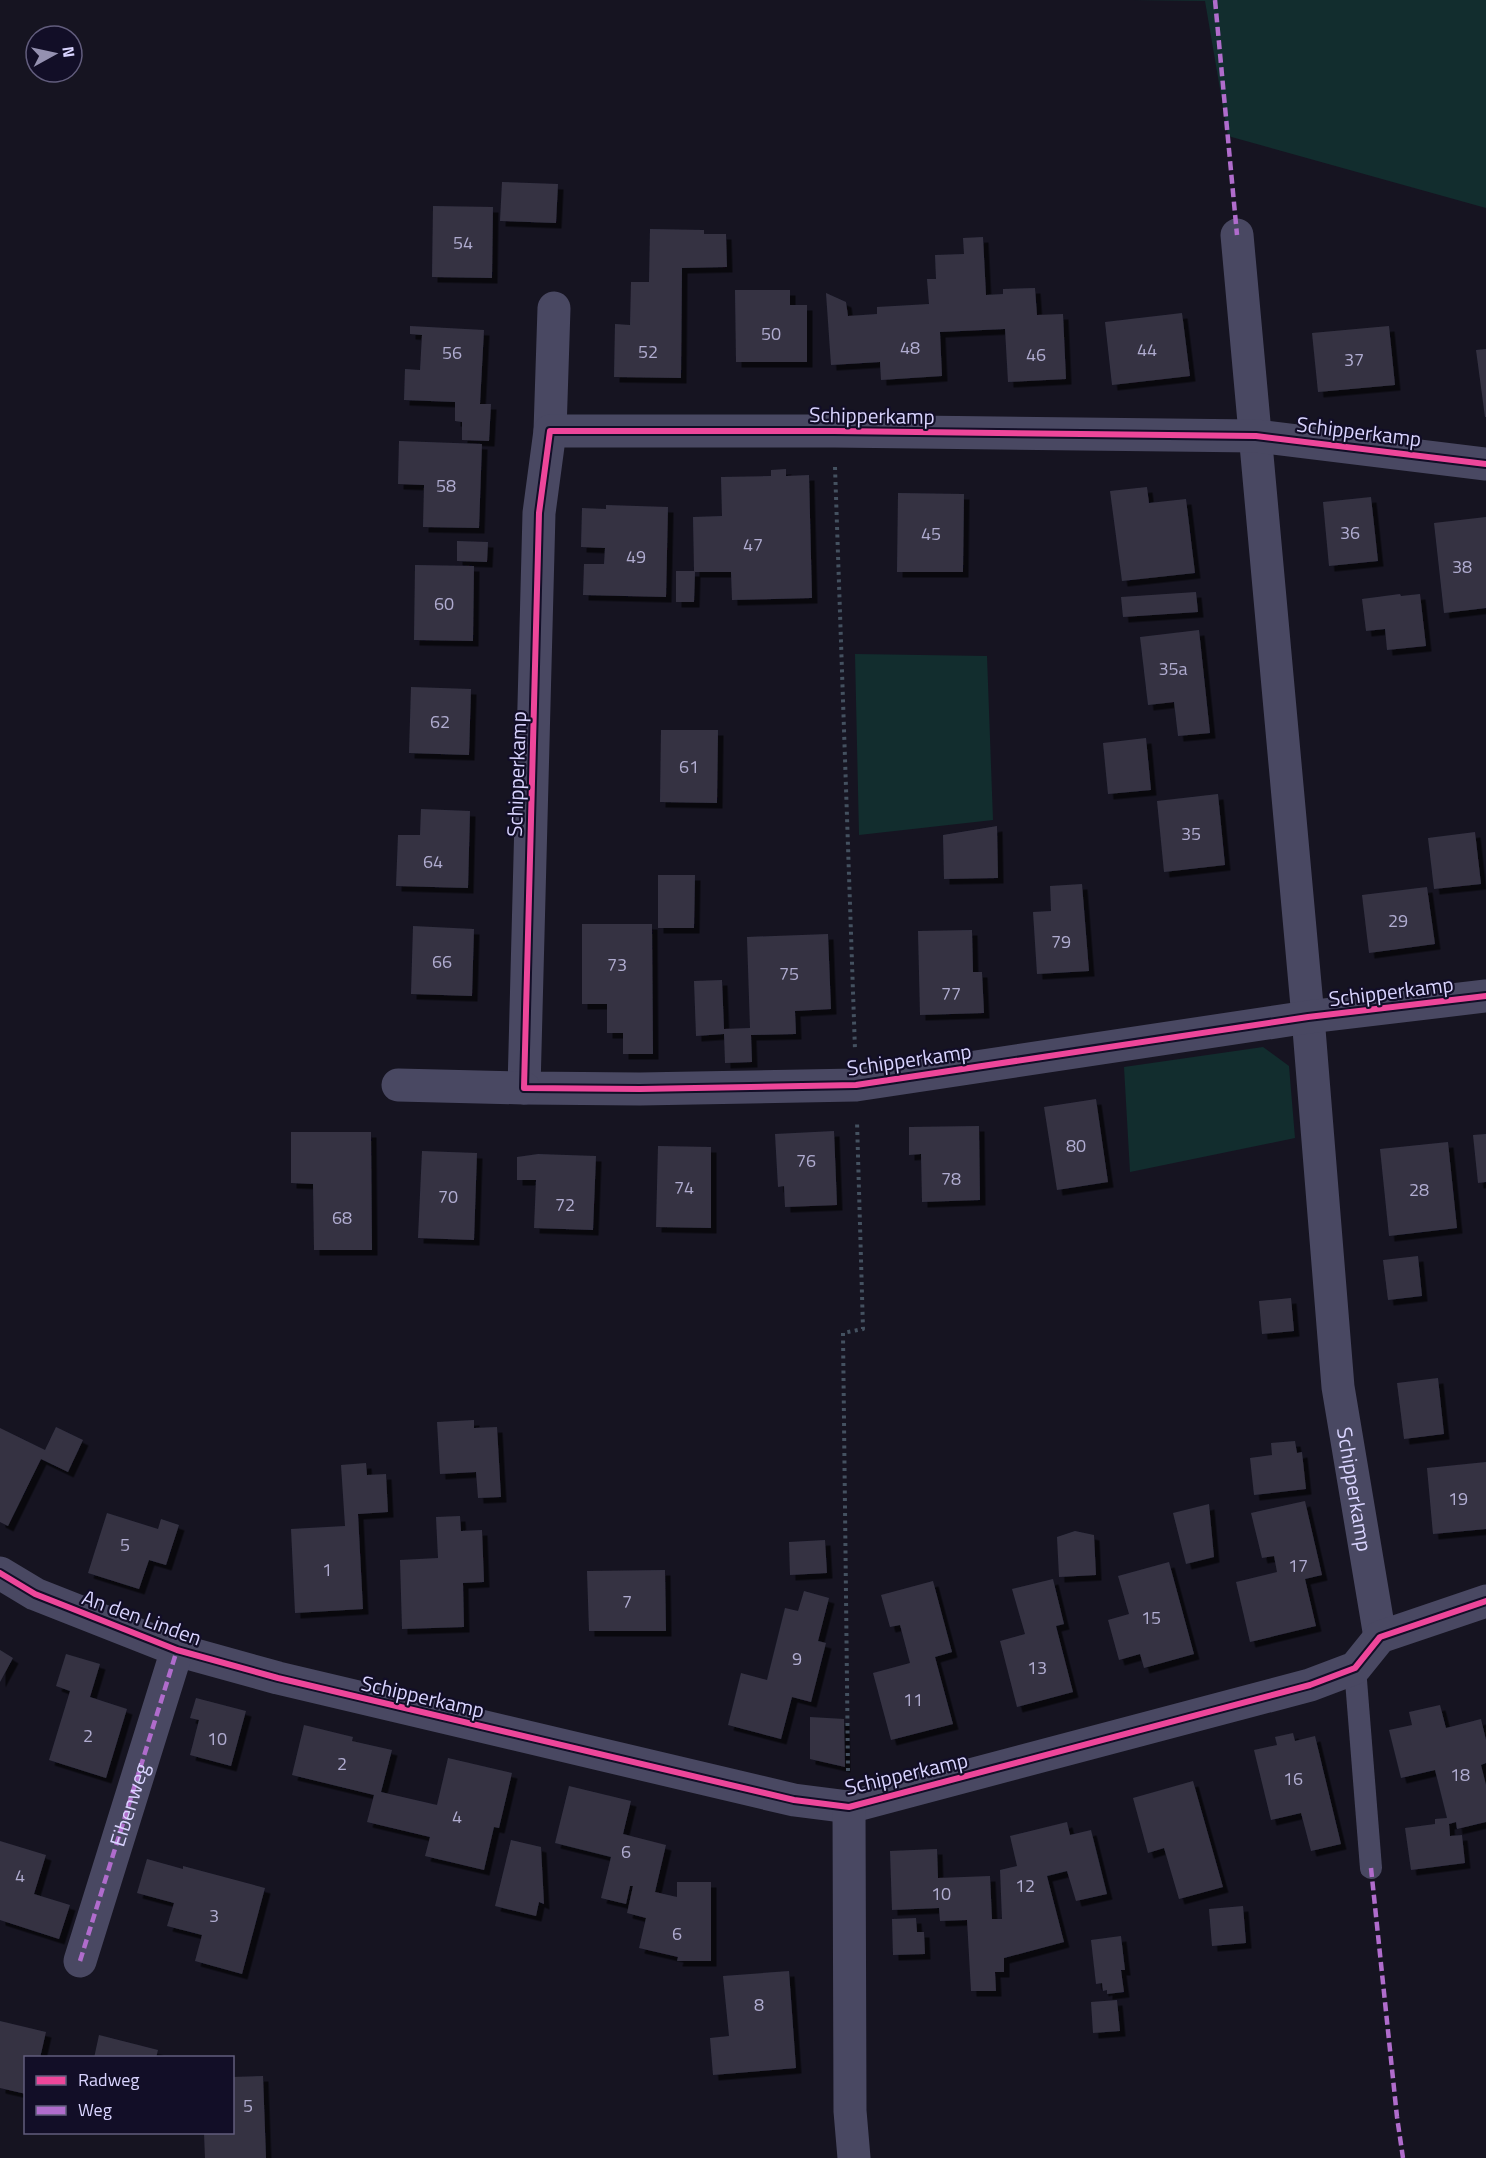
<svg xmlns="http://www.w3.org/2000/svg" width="1486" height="2158" font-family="'Titillium Web',sans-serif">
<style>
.green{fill:#122d2e}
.building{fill:#343243;filter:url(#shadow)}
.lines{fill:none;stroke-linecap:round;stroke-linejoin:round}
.path{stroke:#445160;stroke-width:4;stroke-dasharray:3 4.5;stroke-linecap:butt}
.lane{stroke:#494862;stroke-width:22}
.street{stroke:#494862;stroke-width:33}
.quiet{stroke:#b06ccc;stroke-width:4.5;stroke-dasharray:9 4.5;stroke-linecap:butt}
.cycleway-casing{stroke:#120e27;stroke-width:10}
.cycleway{stroke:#ed469a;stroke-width:6}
.labels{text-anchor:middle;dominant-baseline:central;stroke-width:4.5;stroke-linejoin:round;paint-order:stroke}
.number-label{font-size:18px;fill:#b0acd0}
.street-label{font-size:21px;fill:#d9d4ff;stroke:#120e27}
</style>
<defs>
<filter id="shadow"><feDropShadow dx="5.5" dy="5.5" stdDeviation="0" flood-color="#0009"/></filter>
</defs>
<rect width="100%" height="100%" fill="#161421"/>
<!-- green -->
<path class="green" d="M1133,0h353v208l-258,-72 -23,-135z
M855,654l132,2 6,164 -134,15z
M1263,1047l26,19 6,72 -165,34 -6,-105z"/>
<!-- building -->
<path class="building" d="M502,182l56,2 -2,39 -56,-2z
M433,206l60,1 -1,71 -60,-1z
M650,229l54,1v4h22l1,33 -45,1 -1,110 -67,-1 1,-53 15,1 1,-43h18z
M983,237l3,58 17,-1v-5l32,-1 2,27 26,-1 3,65 -58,3 -3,-53 -65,3 2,44 -61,4 -1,-18 -49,3 -5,-72 20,9 2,14 29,-2v-7l52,-3 -2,-25h9l-1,-24 29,-1 -1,-16z
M735,290h55v15h17v57h-71z
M1182,313l8,63 -78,9 -7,-63z
M410,326l74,4 -4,74h11l-2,37 -27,-1v-18l-7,-1v-19l-51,-2 1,-31 15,1 2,-35 -12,-1z
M1389,326l6,59 -77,7 -6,-59z
M1486,349v68h-1l-9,-67z
M399,441l83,3 -3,84 -56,-1 1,-42 -26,-1z
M786,469v7l23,-1 3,123 -80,2 -1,-28h-36l-1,30h-18v-31h18l-1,-54 29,-1 -1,-39 50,-1v-6z
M1147,487l2,16 37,-4 9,74 -73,8 -12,-90z
M898,493l66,1 -1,78h-66z
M1371,497l7,64 -49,5 -6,-64z
M606,505l62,2 -2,90 -83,-2 1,-31h20l1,-16 -24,-1 1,-39 24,1z
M1486,517v91l-42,5 -10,-90z
M457,541l31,1 -1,20 -30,-1z
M415,565l59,1 -1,75 -59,-1z
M1196,592l2,20 -75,5 -2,-20z
M1400,594l1,2 19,-2 6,52 -39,4 -2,-21 -19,2 -4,-32z
M1199,630l11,103 -32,3 -4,-34 -26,3 -8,-68z
M411,687l60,2 -2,66 -60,-2z
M661,730h57l-1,73 -57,-1z
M1146,738l5,52 -43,4 -5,-51z
M1218,794l7,71 -61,7 -7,-71z
M421,809l49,2 -2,77 -72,-2 2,-51h22z
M997,826l1,52 -54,1 -1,-44z
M1475,832l6,52 -47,5 -6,-51z
M658,875h37l-1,53h-36z
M1082,884l7,87 -52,3 -4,-62 18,-1 -1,-25z
M1427,887l8,57 -66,9 -7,-58z
M582,924h70l1,130h-30v-21h-16v-29h-25z
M413,926l61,3 -2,67 -61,-2z
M972,930l1,42h9l2,41 -64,2 -2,-84z
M828,934l3,75 -36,2 1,23 -45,1 1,27 -27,1 -1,-29 -28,2 -2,-55 28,-1 2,49 26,-1 -3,-91z
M1096,1099l12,83 -51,8 -13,-83z
M979,1126l1,74 -58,2 -1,-48 -12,1v-28z
M834,1131l3,74 -52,2 -1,-21 -6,1 -3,-53z
M291,1132h80l1,118h-58l-1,-66 -22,-1z
M1486,1134v48l-8,1 -5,-48z
M1448,1142l9,86 -68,8 -9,-87z
M658,1146l53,1v81l-55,-1z
M422,1151l55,2 -3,87 -56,-2z
M538,1154l58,2 -3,74 -59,-2 2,-48h-19v-23z
M1418,1256l4,40 -34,4 -5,-40z
M1291,1298l3,33 -32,3 -3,-33z
M1438,1378l6,56 -40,5 -7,-56z
M474,1420v8l23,-1 4,70 -23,1 -2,-26 -36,2 -3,-52z
M56,1427l27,13 -15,32 -27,-13 -33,67 -8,-4v-94l45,22z
M1295,1441l2,12 5,-1 4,37 -52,6 -4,-37 22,-3 -1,-12z
M1486,1462v67l-53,5 -6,-66z
M366,1463l1,12 19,-1 2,38 -30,2 5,95 -68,4 -4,-84 54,-3 -4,-61z
M1305,1501l17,74 -17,4 11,47 -66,16 -14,-60 41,-10 -3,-16 -12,2 -11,-45z
M1209,1504l5,53 -28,7 -13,-51z
M107,1513l51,16 3,-10 18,6 -13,40 -17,-5 -10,29 -51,-16z
M460,1516l1,15 21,-1 2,52 -21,1 1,44 -62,2 -2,-69 38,-2 -2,-41z
M1075,1531l19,4 2,40 -37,2 -2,-40z
M825,1540l2,33 -37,2 -1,-33z
M1169,1562l25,92 -50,14 -4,-14 -21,6 -11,-40 21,-6 -11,-38z
M665,1570l1,61h-77l-2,-60z
M1053,1579l11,45 -8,2 17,66 -56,15 -17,-66 25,-7 -13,-45z
M933,1581l19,71 -17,5 18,67 -62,16 -18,-67 37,-10 -10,-38 -10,2 -9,-32z
M804,1591l25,7 -11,43 8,2 -15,59 -19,-5 -11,42 -53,-14 13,-52 26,7 18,-72 13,3z
M0,1650l13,8 -13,24z
M66,1654l34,10 -10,33 37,12 -21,69 -57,-18 21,-69 -14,-5z
M196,1698l50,13 -15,55 -41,-11 9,-35 -9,-2z
M1440,1705l6,23 35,-9 5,21v23l-5,2 5,20v37l-29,7 -1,-7 -7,2 1,12 12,-1 3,28 -54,7 -6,-42 30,-4v-5l12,-1 -12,-48 -34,8 -12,-48 23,-5 -3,-13z
M810,1717l34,2 1,48 -35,-8z
M304,1725l49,12 -1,4 40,9 -11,42 56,13 11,-47 64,15 -13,55 -5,-1 -10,43 -59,-14 5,-19 -63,-15 7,-27 -82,-20z
M1293,1733l2,8 20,-5 26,108 -30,7 -10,-38 -30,7 -17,-70 23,-5 -2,-8z
M1193,1781l30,106 -44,12 -15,-51 -16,5 -15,-55z
M569,1786l62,15 -8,33 43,11 -11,47 22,5v-15h34v79h-34l1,-4 -39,-9 7,-30 -19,-5 6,-27h-3l-4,18 -25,-6 10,-41 -56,-14z
M1067,1822l3,13 21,-5 16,64 -31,7 -9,-30 -20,5 17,66 -60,16v14h-9l1,19h-25l-4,-71 -27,1 -1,-13 -47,2 -2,-59 47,-2 1,29 52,-2 2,43h10l-2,-49 17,-4 -7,-30z
M511,1840l30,7 3,57 -5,-2 -3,14 -41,-10z
M0,1841l46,14 -12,39 36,11 -11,34 -59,-19z
M147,1859l36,10v-3l82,22 -23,86 -47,-13 7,-26 -35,-9 7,-23 -37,-10z
M1243,1906l3,37 -34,3 -3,-37z
M916,1918l1,14h7l1,22 -32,1 -1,-36z
M1121,1936l4,34h-4l3,22 -17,2v-4l-4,1 -1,-8 -6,1 -5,-44z
M789,1971l7,97 -83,7 -3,-37 19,-2 -6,-60z
M1117,2000l3,31 -27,2 -2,-31z
M0,2021l46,11 -6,26h-14v36l-26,-6z
M99,2035l59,15 -2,8h-62z
M263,2076l3,82h-61l-1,-26h28v-55z"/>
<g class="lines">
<!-- path -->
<path class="path" d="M835,467l20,583
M848,1771l-5,-438 20,-4 -6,-208"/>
<!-- lane -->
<path class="lane" d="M1355,1668l16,200"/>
<!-- street -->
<g class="street">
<path id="s1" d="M1237,235l71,782 30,370 42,250"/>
<path d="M550,431l4,-123"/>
<path d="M1486,464l-230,-28 -422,-5h-284l-11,82 -15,575 116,1 216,-4 452,-68 178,-21"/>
<path d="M398,1085l126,3"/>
<path d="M0,1573l35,21 142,56 101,28 516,122 55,7 461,-122 45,-17 25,-31 106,-36"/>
<path d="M849,1807l1,304 4,47"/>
<path id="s2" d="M80,1961l97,-311"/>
</g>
<!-- quiet -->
<path class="quiet" d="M1215,0l22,235
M1371,1868l26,249 6,41
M80,1961l97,-311"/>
<defs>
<path id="cycleway" d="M1486,464l-230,-28 -422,-5h-284l-11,82 -15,575 116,1 216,-4 452,-68 178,-21
M0,1573l35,21 142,56 101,28 516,122 55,7 461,-122 45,-17 25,-31 106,-36"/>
</defs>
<!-- cycleway casing -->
<use href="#cycleway" class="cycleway-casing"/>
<!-- cycleway -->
<use href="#cycleway" class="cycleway"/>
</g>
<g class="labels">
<!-- number labels -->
<g class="number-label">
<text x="463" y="242">54</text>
<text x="771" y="333">50</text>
<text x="910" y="347">48</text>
<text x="1147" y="349">44</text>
<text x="648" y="351">52</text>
<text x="452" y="352">56</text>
<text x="1036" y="354">46</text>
<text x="1354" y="359">37</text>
<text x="446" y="485">58</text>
<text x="1350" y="532">36</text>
<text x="931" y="533">45</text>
<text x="753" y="544">47</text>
<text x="636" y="556">49</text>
<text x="1462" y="566">38</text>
<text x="444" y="603">60</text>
<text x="1173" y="668">35a</text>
<text x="440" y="721">62</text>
<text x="689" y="766">61</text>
<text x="1191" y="833">35</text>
<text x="433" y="861">64</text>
<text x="1398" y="920">29</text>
<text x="1061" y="941">79</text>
<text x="442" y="961">66</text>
<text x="617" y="964">73</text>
<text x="789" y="973">75</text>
<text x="951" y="993">77</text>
<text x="1076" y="1145">80</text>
<text x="806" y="1160">76</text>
<text x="951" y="1178">78</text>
<text x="684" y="1187">74</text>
<text x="1419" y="1189">28</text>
<text x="448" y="1196">70</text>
<text x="565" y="1204">72</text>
<text x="342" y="1217">68</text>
<text x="1458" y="1498">19</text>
<text x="125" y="1544">5</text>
<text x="1298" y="1565">17</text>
<text x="327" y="1569">1</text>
<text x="627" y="1601">7</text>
<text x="1151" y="1617">15</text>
<text x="797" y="1658">9</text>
<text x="1037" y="1667">13</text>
<text x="913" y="1699">11</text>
<text x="88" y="1735">2</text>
<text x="217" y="1738">10</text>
<text x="342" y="1763">2</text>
<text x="1460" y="1774">18</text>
<text x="1293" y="1778">16</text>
<text x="457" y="1816">4</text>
<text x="626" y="1851">6</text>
<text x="20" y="1875">4</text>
<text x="1025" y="1885">12</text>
<text x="941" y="1893">10</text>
<text x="214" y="1915">3</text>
<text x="677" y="1933">6</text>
<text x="759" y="2004">8</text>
<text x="248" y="2105">5</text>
</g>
<!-- street labels -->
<g class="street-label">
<text transform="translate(872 415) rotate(1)">Schipperkamp</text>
<text transform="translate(1359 431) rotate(7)">Schipperkamp</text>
<text transform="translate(516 774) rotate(-88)">Schipperkamp</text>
<text transform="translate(1391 991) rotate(-7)">Schipperkamp</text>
<text transform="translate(909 1059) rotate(-8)">Schipperkamp</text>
<text stroke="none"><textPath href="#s1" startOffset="1260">Schipperkamp</textPath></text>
<text transform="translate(142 1617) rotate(20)">An den Linden</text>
<text transform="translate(423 1696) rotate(13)">Schipperkamp</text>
<text transform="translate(906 1773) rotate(-13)">Schipperkamp</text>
<text stroke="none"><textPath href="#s2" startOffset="164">Eibenweg</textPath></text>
</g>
</g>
<!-- legend -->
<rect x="24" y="2056" width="210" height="78" fill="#120e27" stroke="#625d7d" stroke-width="1.5"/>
<rect x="36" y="2076" width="30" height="9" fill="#ed469a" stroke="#625d7d" stroke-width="1.5"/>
<text x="78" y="2086" font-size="18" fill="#d9d4ff">Radweg</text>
<rect x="36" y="2106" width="30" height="9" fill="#b06ccc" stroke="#625d7d" stroke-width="1.5"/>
<text x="78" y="2116" font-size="18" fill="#d9d4ff">Weg</text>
<!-- north arrow -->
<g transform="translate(54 54) rotate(82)"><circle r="28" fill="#120e27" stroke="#625d7d" stroke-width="1.5"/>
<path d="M0-4.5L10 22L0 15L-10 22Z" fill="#9591b1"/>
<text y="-9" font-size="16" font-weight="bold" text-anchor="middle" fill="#d9d4ff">N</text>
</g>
</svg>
